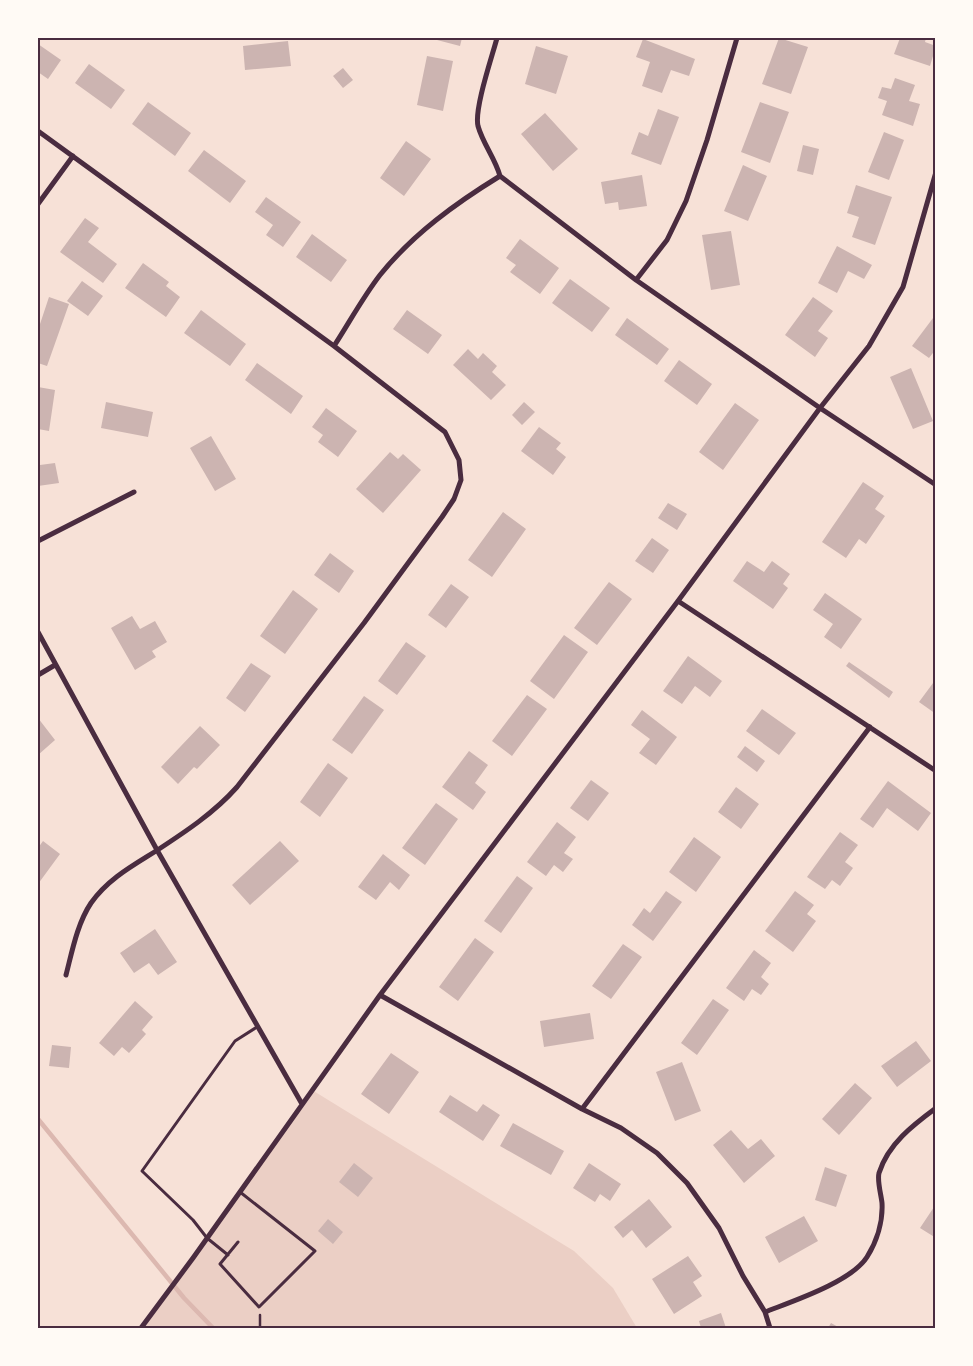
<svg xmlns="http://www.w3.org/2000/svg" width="973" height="1366" font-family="Signika,sans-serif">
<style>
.green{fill:#ebcfc5}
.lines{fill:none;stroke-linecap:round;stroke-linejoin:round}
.stream{stroke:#dcb8b0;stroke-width:4.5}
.building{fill:#ccb4b1}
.path{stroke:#4a2c40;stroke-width:2.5}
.service{stroke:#4a2c40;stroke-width:3}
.minor{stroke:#4a2c40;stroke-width:5}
.neatline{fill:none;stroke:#4a2c40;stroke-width:2}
</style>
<rect width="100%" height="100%" fill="#f7e1d7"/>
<!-- green -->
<path class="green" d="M312,1090l262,161 39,37 24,40h-496z"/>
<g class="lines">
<!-- stream -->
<path class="stream" d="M38,1119l146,179 29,30"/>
</g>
<!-- building -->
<path class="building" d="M437,38h25l-2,8 -23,-6z
M779,38l29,9 -17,47 -29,-10z
M900,38h26l-1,4 11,4 -6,20 -36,-12z
M643,39l52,20 -6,17 -18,-6 -9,23 -20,-7 8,-24 -14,-5z
M288,41l3,25 -46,4 -2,-24z
M38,44l23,16 -13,19 -10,-7z
M536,46l32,10 -12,38 -31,-10z
M427,56l26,5 -10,50 -26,-6z
M89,64l36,26 -14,19 -36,-26z
M343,68l10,12 -10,8 -10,-12z
M895,78l20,7 -6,16 11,3 -7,22 -31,-11 5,-14 -9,-3 4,-11 9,2z
M148,102l43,31 -16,23 -43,-32z
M760,102l29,10 -19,51 -29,-11z
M658,109l21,8 -18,48 -30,-11 8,-22 9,4z
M545,113l33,36 -25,22 -32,-37z
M884,132l20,8 -15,40 -21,-8z
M406,141l25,18 -27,37 -24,-18z
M803,145l16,4 -6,26 -16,-4z
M204,150l42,31 -16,22 -42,-32z
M743,165l24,11 -19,45 -24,-10z
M642,175l5,31 -28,4 -1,-8 -13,2 -4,-22z
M856,185l36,12 -17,48 -23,-8 7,-20 -12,-4z
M266,197l35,25 -18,25 -17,-12 7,-10 -18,-13z
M85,218l14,10 -11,14 29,22 -14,19 -43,-31z
M731,231l9,54 -29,5 -9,-55z
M312,234l35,26 -16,22 -35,-25z
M520,239l39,29 -19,26 -30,-22 6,-7 -10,-7z
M837,246l35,19 -8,14 -16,-8 -11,22 -19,-10z
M143,263l26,19 -3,4 14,11 -14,20 -41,-29z
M570,279l40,29 -18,24 -40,-29z
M82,281l21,15 -15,20 -21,-15z
M49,297l20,7 -22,62 -9,-3v-33z
M813,297l20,14 -15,20 10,7 -13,19 -30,-22z
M201,310l45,34 -16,22 -46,-33z
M407,310l35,25 -14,19 -35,-25z
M936,314v35l-7,9 -17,-12z
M627,318l42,31 -12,16 -42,-30z
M468,349l10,10 5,-6 14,13 -5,6 14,13 -15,15 -38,-35z
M679,360l33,24 -15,21 -33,-24z
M257,363l46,33 -12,18 -46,-34z
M911,368l22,53 -20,8 -23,-52z
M38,387l17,3 -6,41 -11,-2z
M106,402l47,10 -5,25 -47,-9z
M524,402l11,10 -13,13 -10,-10z
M735,403l24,17 -36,50 -24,-18z
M326,408l31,23 -19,26 -20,-15 5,-7 -11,-8z
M539,427l22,16 -5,6 10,8 -13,18 -32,-24z
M211,436l25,43 -21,12 -25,-43z
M390,452l8,7 5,-5 18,16 -38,43 -27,-24z
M38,458l2,7 15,-2 4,20 -21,3z
M863,482l21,14 -9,13 10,7 -19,28 -7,-5 -13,19 -24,-16z
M668,503l19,11 -10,16 -19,-12z
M503,512l23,17 -34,48 -24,-17z
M652,538l17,12 -16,23 -18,-12z
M330,553l24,18 -15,22 -25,-18z
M747,561l17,11 8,-11 18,13 -7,10 5,4 -15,21 -40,-28z
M609,582l23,17 -35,46 -23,-17z
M451,584l18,13 -23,31 -18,-13z
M293,590l25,19 -33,45 -25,-18z
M825,593l37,26 -21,30 -17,-12 9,-13 -20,-14z
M132,616l8,13 15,-8 12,21 -15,9 4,6 -21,13 -24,-42z
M564,635l24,17 -34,47 -24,-18z
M406,642l20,14 -29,39 -19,-14z
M688,656l34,25 -12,16 -15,-11 -13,18 -19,-13z
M849,662l44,30 -4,6 -43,-32z
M251,663l20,13 -26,36 -19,-14z
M936,679v35l-17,-12z
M527,695l20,14 -35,47 -20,-15z
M364,696l20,14 -32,44 -20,-14z
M762,709l34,24 -17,22 -33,-24z
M642,710l35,27 -21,28 -17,-12 11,-14 -19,-14z
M38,718l17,22 -17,15z
M200,726l20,19 -23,24 -3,-2 -16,17 -17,-17z
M745,746l20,15 -8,11 -20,-15z
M469,751l19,14 -13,18 11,9 -13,18 -31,-23z
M328,763l20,15 -28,39 -20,-15z
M591,780l18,13 -21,28 -18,-13z
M888,781l43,32 -13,18 -31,-23 -14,20 -13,-9z
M736,787l23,17 -18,25 -23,-17z
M436,803l22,16 -33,46 -23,-17z
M557,822l19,15 -12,16 9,6 -10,13 -9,-7 -8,11 -19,-14z
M840,832l18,13 -13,17 8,6 -13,18 -8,-6 -7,9 -18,-12z
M694,837l27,20 -25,35 -27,-20z
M43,841l17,13 -22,30v-36z
M280,841l19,20 -49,44 -18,-20z
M383,854l27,21 -11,15 -9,-8 -14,18 -18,-13z
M517,876l16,12 -32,45 -17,-12z
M666,891l16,11 -29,39 -21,-16 12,-17 6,5z
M795,891l19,14 -7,9 9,7 -23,31 -28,-21z
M155,929l22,33 -19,13 -9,-12 -15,10 -14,-20z
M475,938l19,14 -36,49 -19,-14z
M623,944l19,13 -31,42 -19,-13z
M754,950l17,13 -10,14 8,7 -8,11 -9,-6 -8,12 -18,-13z
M713,999l16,11 -32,45 -16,-12z
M135,1001l18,16 -11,13 4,4 -17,19 -7,-6 -8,9 -15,-13z
M590,1013l4,26 -50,8 -4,-26z
M916,1041l15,20 -34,26 -16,-21z
M52,1045l19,2 -2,21 -20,-2z
M391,1053l28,19 -30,42 -28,-20z
M682,1062l19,49 -26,10 -19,-49z
M855,1083l17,15 -33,37 -17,-16z
M450,1095l27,17 6,-8 17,11 -17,26 -44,-29z
M513,1123l51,28 -13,24 -51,-29z
M731,1130l17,19 13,-10 14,17 -31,27 -31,-38z
M354,1163l19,15 -15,19 -19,-15z
M589,1163l32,21 -11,17 -10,-7 -5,8 -22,-14z
M825,1167l22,8 -11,32 -21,-7z
M649,1199l23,28 -26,21 -14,-18 -9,8 -9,-11z
M936,1204v34l-16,-10z
M804,1216l14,25 -39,22 -14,-26z
M328,1219l15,13 -10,12 -15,-13z
M688,1256l14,20 -9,6 9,14 -28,18 -22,-35z
M721,1313l5,15h-25l-2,-7z
M831,1323l9,5h-12z"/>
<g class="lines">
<!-- path -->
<path class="path" d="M260,1315v13"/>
<!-- service -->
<path class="service" d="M238,1242l-18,22 39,43 56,-56 -75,-59
M228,1255l-21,-17 -14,-18 -51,-49 93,-130 22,-14"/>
<!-- minor -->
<path class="minor" d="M497,38c-5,19 -23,71 -19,88 5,18 17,32 22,50l136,104 184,128 116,77
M38,131l296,215 111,86 14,28 2,20 -7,19 -12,18 -78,106 -127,164c-23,26 -52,45 -81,64 -24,15 -48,28 -65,52 -14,21 -19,49 -25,72
M38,204l35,-48
M636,280l31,-40 19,-39 21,-61 30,-102
M334,346c15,-23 29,-49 46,-71 33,-41 76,-72 120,-99
M38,541l96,-49
M678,601l258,170
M38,632l119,218 145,254
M38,675l17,-10
M380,995l202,114 39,19 36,25 30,30 32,45 24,48 22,36 5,16
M582,1109l288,-382
M765,1312c28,-11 86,-30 102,-55 10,-16 16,-36 15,-54 -1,-9 -5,-22 -3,-30 9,-29 34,-48 57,-65
M141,1328l52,-70 187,-263 298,-394 142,-193 49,-62 34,-59 33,-115"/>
</g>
<!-- border -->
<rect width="973" height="1366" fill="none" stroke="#fffaf5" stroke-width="78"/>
<rect x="39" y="39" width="895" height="1288" class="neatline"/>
</svg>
